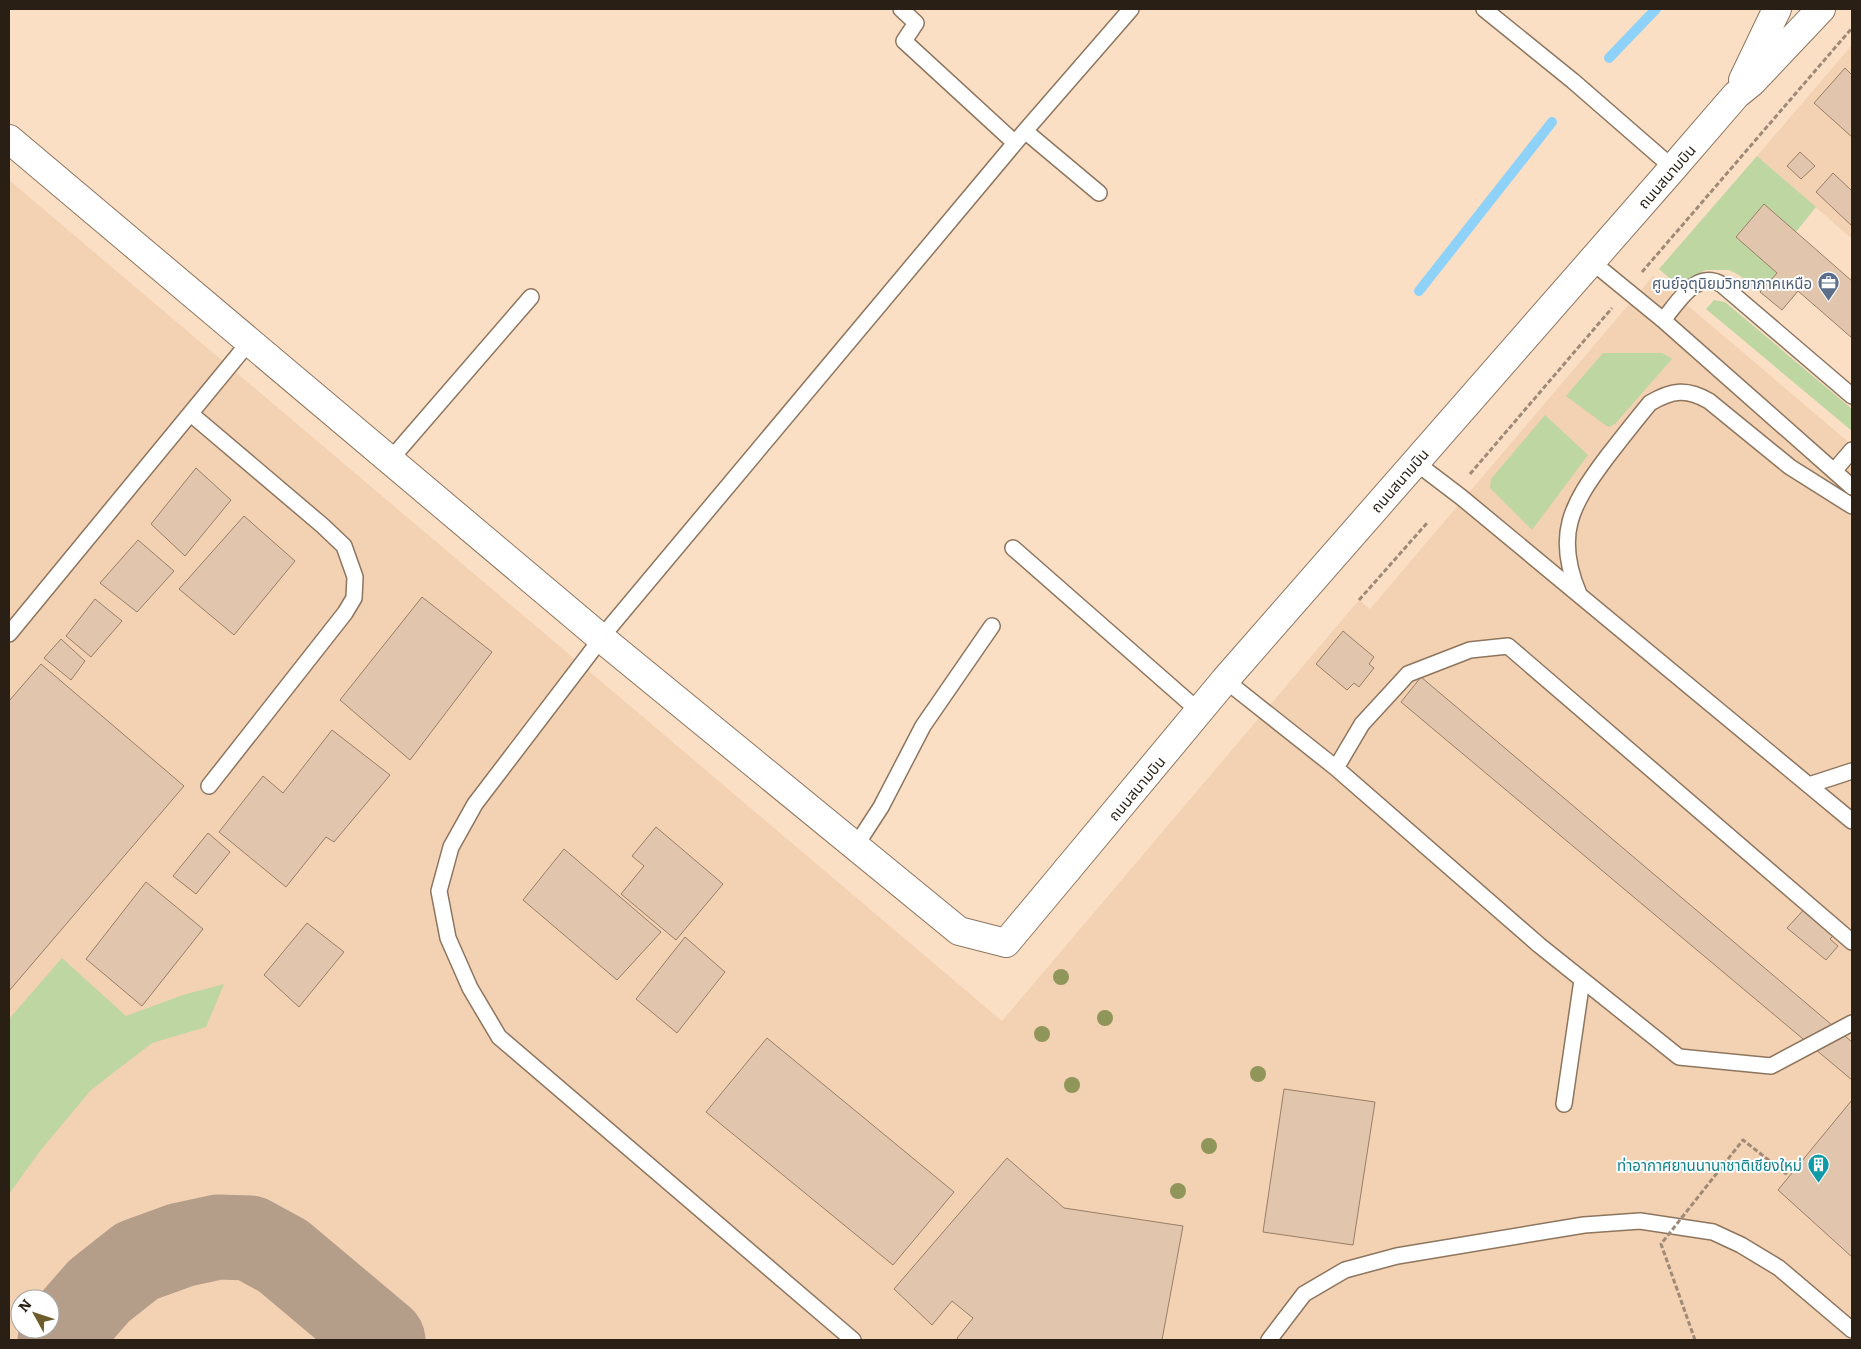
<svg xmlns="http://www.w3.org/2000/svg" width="1861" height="1349" font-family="Literata,'Noto Sans Thai',serif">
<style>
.built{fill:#f3d1b3;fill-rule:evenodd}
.green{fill:#bdd6a2}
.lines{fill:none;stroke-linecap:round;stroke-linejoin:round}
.stream{stroke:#8ed2fa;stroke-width:10}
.taxiway{stroke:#b49e8a;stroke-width:85}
.building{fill:#e1c5ac;stroke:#997f68}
.lane-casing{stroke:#8e755e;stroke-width:18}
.street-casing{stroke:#8e755e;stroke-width:30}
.secondary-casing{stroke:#8e755e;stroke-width:30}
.path{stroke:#9f8a77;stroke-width:3;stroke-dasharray:5 2.5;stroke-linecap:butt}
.lane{stroke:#fff;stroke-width:15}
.street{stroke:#fff;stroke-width:28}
.secondary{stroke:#fff;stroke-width:28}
.path-bridge{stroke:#9f8a77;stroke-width:3;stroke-dasharray:5 2.5;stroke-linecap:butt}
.tree{fill:#909559}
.labels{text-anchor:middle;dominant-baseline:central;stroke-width:4;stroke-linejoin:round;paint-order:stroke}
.street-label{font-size:15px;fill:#291f15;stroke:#fff}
.service-label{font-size:15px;fill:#4e5e75;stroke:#fff;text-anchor:end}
.culture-label{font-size:15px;fill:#0d838f;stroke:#fff;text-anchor:end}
</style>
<rect width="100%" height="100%" fill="#fbdfc5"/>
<!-- built -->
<path class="built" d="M1852,45v194l-95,-83z
M9,180l993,841 357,-421 11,9 283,-333 199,169v895h-1843zM20,1299h30v30h-30z"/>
<!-- green -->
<path class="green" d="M1757,156l59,51 -20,25 -32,-28 -28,33 41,36 -16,19 5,5 -27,-22 -10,-5h-23l-14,7 -10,12 -23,-20z
M1714,300l11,2 127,107v22l-146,-122z
M1603,353h59l10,6 -57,65 -7,3 -42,-31z
M1545,415l43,40 -56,75 -42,-42 1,-9z
M62,958l64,58 57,-21 41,-11 -18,43 -54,16 -61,47 -51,61 -31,43v-175z"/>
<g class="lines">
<!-- stream -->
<path class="stream" d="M1609,58l47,-49
M1419,291l133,-169"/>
<!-- taxiway -->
<path class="taxiway" d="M60,1340l5,-10 34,-39 38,-30 44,-16 37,-8 32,1 33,18 100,84"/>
</g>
<!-- building -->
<path class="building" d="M1845,68l7,7v62l-38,-34z
M1800,152l15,14 -14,13 -14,-13z
M1833,173l19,18v35l-36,-34z
M1764,204l88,77v57l-54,-47 -16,19 -22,-18 17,-19 -41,-36z
M196,468l35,32 -46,56 -34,-32z
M244,516l51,45 -61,74 -55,-46z
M138,540l36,31 -37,41 -37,-29z
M422,597l70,55 -82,108 -70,-60z
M95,599l27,22 -31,36 -25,-21z
M1343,631l31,26 -5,7 5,4 -15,19 -5,-4 -7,7 -31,-26z
M61,639l24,22 -14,19 -27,-22z
M41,664l143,122 -175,205v-290z
M1421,677l431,365v38l-451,-378z
M332,730l58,45 -56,67 -8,-5 -40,50 -67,-55 44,-56 20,17z
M656,827l67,57 -47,56 -55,-46 23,-28 -12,-10z
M208,833l22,19 -34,42 -23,-18z
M564,849l97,83 -44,48 -94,-80z
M146,882l57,47 -61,77 -56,-47z
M1808,905l30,26 -8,8 8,7 -12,14 -39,-32z
M307,923l37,29 -45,55 -35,-32z
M685,937l40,35 -48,61 -41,-34z
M767,1038l187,154 -61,73 -187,-153z
M1284,1089l91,13 -22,143 -90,-13z
M1852,1100v157l-74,-67z
M1007,1158l57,50 119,18 -21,114h-203l-2,-2 16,-20 -21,-17 -20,24 -38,-36z"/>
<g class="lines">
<defs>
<path id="lane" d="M901,9l15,14 -12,18 111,102
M1484,9l89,72 100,87
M1025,131l74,62
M1591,261l72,59 189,167
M1663,320c15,-17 32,-50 58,-36l131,112
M191,414l132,112 21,20 11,31 -1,21 -9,15 -136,173
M390,460l141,-163
M1415,462l46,35 391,324
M1834,471l18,-21
M1013,548l187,164
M1579,594c-25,-59 -8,-89 28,-137 14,-18 28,-36 43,-54 22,-13 37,-15 59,-2l81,66 62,39
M9,634l241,-293
M1225,680l111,88 203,177 140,112 92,9 81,-43
M1336,768l26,-44 46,-50 62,-24 38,-4 344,296
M1809,785l43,-14
M855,847l26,-40 42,-81 69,-100
M1564,1104l18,-124
M853,1340l-354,-303 -29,-49 -22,-50 -9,-47 12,-44 24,-43 135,-177 415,-496 106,-122
M1269,1340l35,-46 41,-24 52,-14 187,-31 56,-4 73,11 28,13 38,23 73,62"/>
<path id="street" d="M9,139l592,499 358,293 47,12 61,-73"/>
<path id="secondary" d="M1743,80l34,-71
M1067,870l158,-190 448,-512 63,-73 16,-13 69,-73"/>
</defs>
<!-- lane casing -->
<use href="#lane" class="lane-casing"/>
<!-- street casing -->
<use href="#street" class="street-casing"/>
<!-- secondary casing -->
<use href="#secondary" class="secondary-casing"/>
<!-- path -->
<path class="path" d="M1642,272l210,-244
M1470,474l142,-166
M1359,600l68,-77"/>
<!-- lane -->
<use href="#lane" class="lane"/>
<!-- street -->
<use href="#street" class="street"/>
<!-- secondary -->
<use href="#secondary" class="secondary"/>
<!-- path-bridge -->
<path class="path-bridge" d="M1695,1340l-34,-96 82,-104 46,36"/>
</g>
<!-- trees -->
<g class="tree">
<circle cx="1061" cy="977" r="8"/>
<circle cx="1105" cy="1018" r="8"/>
<circle cx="1042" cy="1034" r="8"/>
<circle cx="1258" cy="1074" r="8"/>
<circle cx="1072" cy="1085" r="8"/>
<circle cx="1209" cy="1146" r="8"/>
<circle cx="1178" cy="1191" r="8"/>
</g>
<!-- icons -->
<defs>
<symbol id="office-pin" viewBox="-11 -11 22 30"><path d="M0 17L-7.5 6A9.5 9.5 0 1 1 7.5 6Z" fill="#5c6f8a" stroke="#fff"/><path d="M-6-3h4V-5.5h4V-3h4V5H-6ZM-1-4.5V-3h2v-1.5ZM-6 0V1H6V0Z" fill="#fff"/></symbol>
<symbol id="building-pin" viewBox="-11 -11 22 30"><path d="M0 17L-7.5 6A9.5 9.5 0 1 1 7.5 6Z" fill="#0f9aa8" stroke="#fff"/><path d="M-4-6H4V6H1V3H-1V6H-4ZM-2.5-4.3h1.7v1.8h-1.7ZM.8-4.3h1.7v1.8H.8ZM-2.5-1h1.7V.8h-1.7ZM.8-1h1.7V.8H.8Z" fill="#fff"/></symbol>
</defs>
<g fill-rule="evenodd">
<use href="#office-pin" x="1816" y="270" width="25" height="34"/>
<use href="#building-pin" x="1806" y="1152" width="25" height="34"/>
</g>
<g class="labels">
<!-- street labels -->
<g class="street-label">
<text transform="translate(1666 176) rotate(-49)">ถนนสนามบิน</text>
<text transform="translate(1399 480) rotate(-49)">ถนนสนามบิน</text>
<text transform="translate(1136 788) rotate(-50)">ถนนสนามบิน</text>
</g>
<!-- service labels -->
<g class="service-label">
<text x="1812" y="282">ศูนย์อุตุนิยมวิทยาภาคเหนือ</text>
</g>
<!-- culture labels -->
<g class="culture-label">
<text x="1802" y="1164">ท่าอากาศยานนานาชาติเชียงใหม่</text>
</g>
</g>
<!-- border -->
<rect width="1861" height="1349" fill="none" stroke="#291f15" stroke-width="20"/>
<!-- north arrow -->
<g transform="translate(35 1314) rotate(310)"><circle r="24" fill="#ffffff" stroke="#a9a5a1"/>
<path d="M0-4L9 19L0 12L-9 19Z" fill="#6c5c29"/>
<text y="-8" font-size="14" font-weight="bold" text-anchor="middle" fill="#291f15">N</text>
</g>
</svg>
